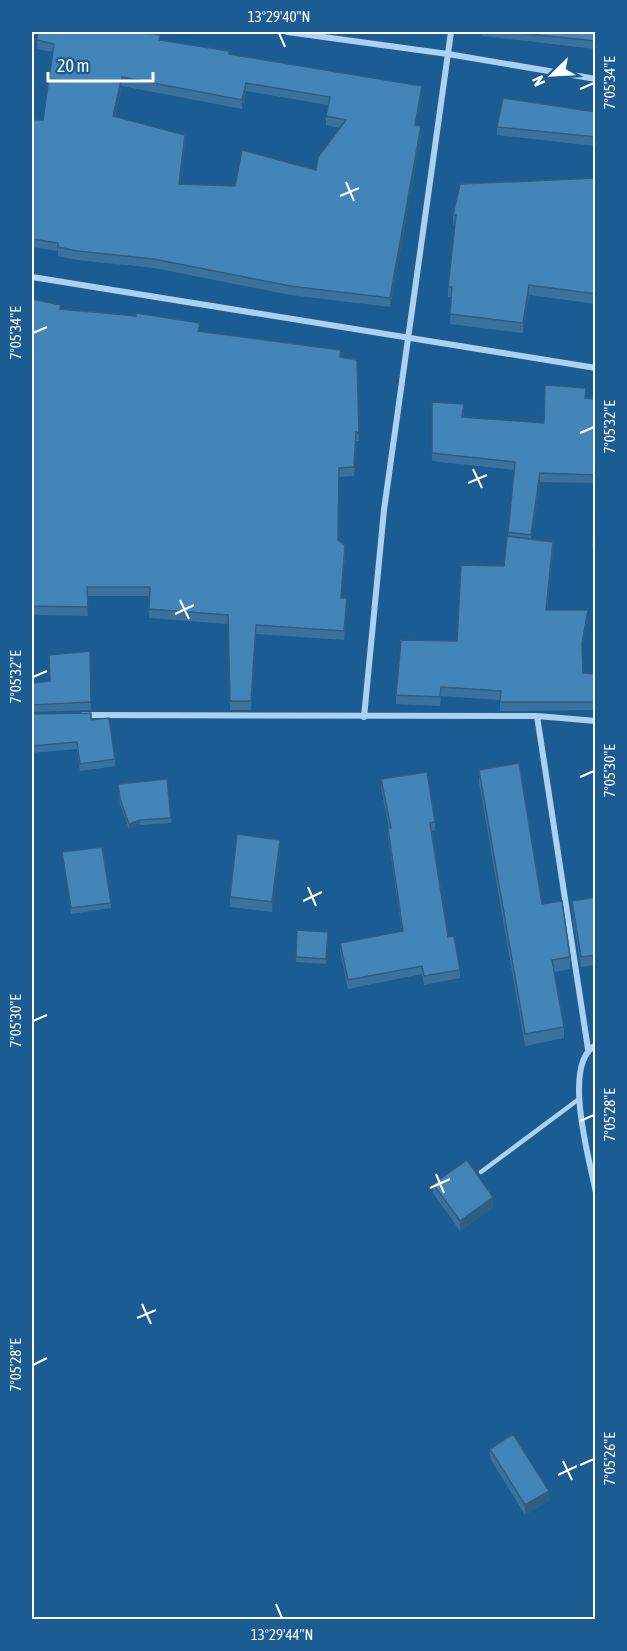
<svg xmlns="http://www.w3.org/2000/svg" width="627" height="1651" font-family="'Asap Condensed',sans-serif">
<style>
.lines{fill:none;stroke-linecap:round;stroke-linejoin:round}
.service{stroke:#abd1ef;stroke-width:4.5}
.minor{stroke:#abd1ef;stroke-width:6}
.wall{fill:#3a729f;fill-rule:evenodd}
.shaded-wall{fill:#305d82}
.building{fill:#4485b9;stroke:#305d82;stroke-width:1.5;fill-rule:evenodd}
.ticks{fill:none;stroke:#fff;stroke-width:2}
.neatline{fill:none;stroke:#fff;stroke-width:2}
.ticks-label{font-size:15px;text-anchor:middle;fill:#fff}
</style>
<rect width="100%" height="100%" fill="#1b5c92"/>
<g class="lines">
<!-- service -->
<path class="service" d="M481,1172l98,-73"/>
<!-- minor -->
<path class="minor" d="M287,32l161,22 148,25
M32,277l564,91
M83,715l454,1 59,5
M537,716l51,333
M364,717l20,-207 67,-478
M596,1045c-35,18 -6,116 0,148"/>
</g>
<!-- wall -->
<path class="wall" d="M482,32h114v17l-114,-13z
M37,40h123l262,55 -6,30 5,10 -31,172 -100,-12 -136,-27 -77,-8 -19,-4v-5l-26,-4v-127h11l10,-68 -16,-3zM122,86l120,23 4,-18 82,14 -2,11v9l14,3 -24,42 -81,16 -55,-2 5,-41 -70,-27z
M596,112v34l-99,-11v-8z
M596,178v126l-67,-9 -6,38 -73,-9 1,-27h-3v-10l7,-62h-2v-10z
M32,299l28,10 140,22 157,29 2,81h-3l-2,35 -15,1 -1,64 7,13 -4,44 6,9 -3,33 -88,-6 -5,76h-21l-2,-86 -79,-6 1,-22h-63l1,20 -56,-1z
M586,398l10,1v148h-4l3,-64 -55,-1 -9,58 22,11 -6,59 41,9 -6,31 1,23 13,1v36l-96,1v-11l-59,-4 -1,10 -44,-2v-9l61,-54 47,-75 4,-30 7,-66 -83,-9v-59l32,11 -1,4 81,6z
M90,651l1,59 -59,2v-29l18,-2z
M32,714l59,6 24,39v7l-35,5 -3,-22 -45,4z
M479,770l63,134 28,53v12l-16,3 10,55v11l-39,8 -46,-264z
M381,779l54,43v8l-3,1 16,106 12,33v8l-36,7 -2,-11 -74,15 -8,-38v-8l62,-12 -14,-94v-8h1l-8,-42z
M118,784l53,34v5l-31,2 -11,4 -9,-25z
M280,849l-8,63 -42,-5v-10z
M62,852l49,51v5l-40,6z
M596,897v68l-15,2 -9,-56v-10z
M297,930l31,7 -2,27 -30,-2z
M433,1184l60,23 -33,24 -27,-38z
M490,1449l59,52 -24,14 -35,-57z"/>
<!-- shaded-wall -->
<path class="shaded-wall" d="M122,77v9l-9,38v-8z
M246,83v8l-4,18v-9z
M422,86v9l-7,39v-9z
M421,126v9l-31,172v-9z
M185,135v8l-6,49v-8z
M529,285v10l-6,38v-10z
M540,473v9l-9,61v-8z
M553,542v9l-7,67v-8z
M347,598v9l-3,33v-9z
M588,610v9l-6,33v-9z
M140,820v5l-11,4v-5z
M280,840v9l-8,63v-10z
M493,1197v10l-33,24v-10z
M549,1491v10l-24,14v-10z"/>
<!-- building -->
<path class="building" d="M38,32h101l21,3 -1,5 70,11v3l193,32 -7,39 6,1 -31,172 -100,-12 -136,-27 -77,-8 -19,-4v-4l-26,-4v-119h11l11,-76 -17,-4zM122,77l120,23 4,-17 84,14 -4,19 20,4 -28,37 -2,13 -74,-20 -7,36 -56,-2 6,-49 -72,-19z
M507,32h89v9z
M503,98l93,14v25l-99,-10z
M596,178v116l-67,-9 -6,38 -73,-9 2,-27h-4l8,-72h-3l7,-31z
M32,299l29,6 -1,4 76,7v-3l64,10 -2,8 143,19 -1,7 17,3 2,73 -3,-1 -2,35 -15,1 -1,72 7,5 -4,53h6l-3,33 -88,-6 -5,76h-21l-2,-86 -79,-6 1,-22h-63l1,20 -56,-1z
M545,385l41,3 -1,10 11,1v140h-4l3,-64 -55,-2 -9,62 -23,-3 7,-70 -83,-9v-51l32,2 -2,13 82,6z
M507,536l46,6 -7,68h42l-6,33 1,30 13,1v28h-96l1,-11 -60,-4 -1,10 -44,-2 5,-55 56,1 4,-76 43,1z
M90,651l1,51 -59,3v-22l18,-2 -1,-26z
M91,713v7l18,-2 6,41 -35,5 -3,-22 -45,4v-32z
M519,763l23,141 20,-3 8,56 -18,3 12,67 -39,7 -46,-264z
M427,772l8,50 -5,1 18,114 6,-1 6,34 -36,6 -2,-10 -74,14 -8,-37 63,-12 -15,-102 3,-1 -10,-49z
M167,779l4,39 -31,2 -11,4 -9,-25 -2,-15z
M237,834l43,6 -8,62 -42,-5z
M102,847l9,56 -40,5 -9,-56z
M596,897v58l-15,2 -9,-56z
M297,930l31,2 -2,27 -30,-2z
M467,1160l26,37 -33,24 -27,-37z
M513,1434l36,57 -24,14 -35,-56z"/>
<!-- ticks -->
<path class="ticks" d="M279,33l6,14M580,89l14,-6M346,182l8,19M340,196l19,-8M33,333l14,-6M580,433l14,-6M473,469l9,19M468,483l19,-8M180,600l9,19M175,614l19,-9M33,677l14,-6M580,777l14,-6M308,887l8,19M303,901l19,-9M33,1021l14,-6M580,1121l14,-6M436,1174l8,19M430,1188l20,-9M142,1304l9,20M137,1318l19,-8M33,1365l14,-7M563,1461l9,19M580,1465l14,-6M558,1475l19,-9M276,1604l6,14"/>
<!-- border -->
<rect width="627" height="1651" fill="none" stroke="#1b5c92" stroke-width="66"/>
<!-- north arrow -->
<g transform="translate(552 75) rotate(246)" stroke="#1b5c92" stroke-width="4.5" paint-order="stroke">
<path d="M0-4.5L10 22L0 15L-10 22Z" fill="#ffffff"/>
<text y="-9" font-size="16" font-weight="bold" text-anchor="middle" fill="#ffffff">N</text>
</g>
<!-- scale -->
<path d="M48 72v9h105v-9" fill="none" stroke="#ffffff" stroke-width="3"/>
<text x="57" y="72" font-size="18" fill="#ffffff" stroke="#1b5c92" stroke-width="4.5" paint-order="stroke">20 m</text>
<rect x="33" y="33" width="561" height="1585" class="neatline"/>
<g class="ticks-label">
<text x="279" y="22">13°29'40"N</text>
<text transform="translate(610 83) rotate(-90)" y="5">7°05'34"E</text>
<text transform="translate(16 333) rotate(-90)" y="5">7°05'34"E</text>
<text transform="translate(610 427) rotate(-90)" y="5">7°05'32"E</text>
<text transform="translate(16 677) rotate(-90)" y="5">7°05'32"E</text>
<text transform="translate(610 771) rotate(-90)" y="5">7°05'30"E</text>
<text transform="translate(16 1021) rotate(-90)" y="5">7°05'30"E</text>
<text transform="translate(610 1115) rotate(-90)" y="5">7°05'28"E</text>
<text transform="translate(16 1365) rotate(-90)" y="5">7°05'28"E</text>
<text transform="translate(610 1459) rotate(-90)" y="5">7°05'26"E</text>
<text x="282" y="1640">13°29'44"N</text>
</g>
</svg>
